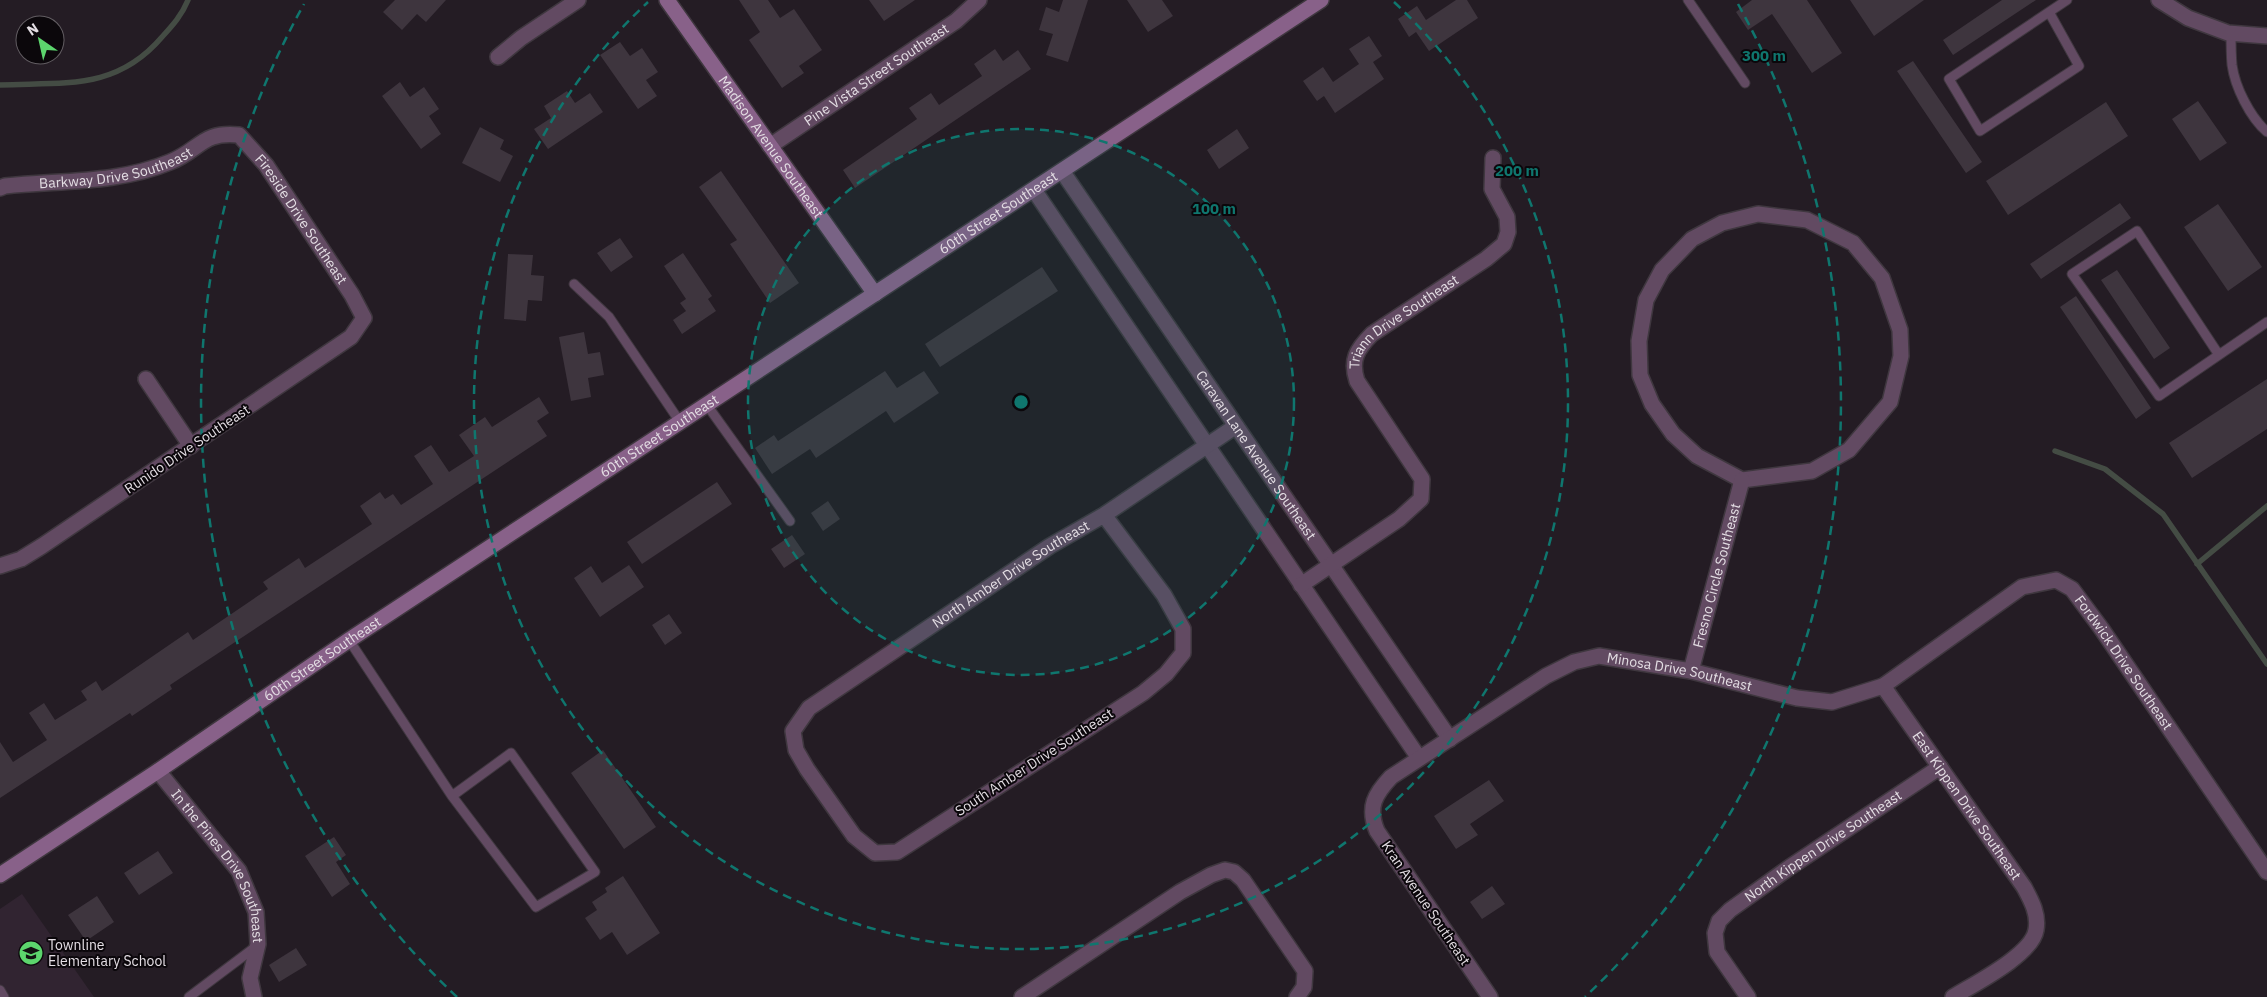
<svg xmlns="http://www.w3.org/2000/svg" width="2267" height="997" font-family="'IBM Plex Sans',sans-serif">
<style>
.built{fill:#312431}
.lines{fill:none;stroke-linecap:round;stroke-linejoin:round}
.stream{stroke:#444c44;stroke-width:5.5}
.building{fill:#3e353e}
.lane-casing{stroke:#3f373f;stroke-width:11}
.street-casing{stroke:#3f373f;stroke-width:18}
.secondary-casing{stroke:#3f373f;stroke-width:18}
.lane{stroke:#624a62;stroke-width:9}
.street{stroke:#624a62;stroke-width:15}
.secondary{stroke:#886189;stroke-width:15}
.ring{fill:none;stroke:#0f766e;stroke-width:2.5;stroke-dasharray:9 6}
.labels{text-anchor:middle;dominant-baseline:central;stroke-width:4;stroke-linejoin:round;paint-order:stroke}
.street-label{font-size:14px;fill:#e4dee4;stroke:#0b070b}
.poi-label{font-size:14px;fill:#e4dee4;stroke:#0b070b;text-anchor:start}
.centre{fill:#0f766e;stroke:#0b070b;stroke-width:2.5}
.ring-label{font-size:15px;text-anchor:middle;font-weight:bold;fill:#0f766e;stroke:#0b070b;stroke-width:4;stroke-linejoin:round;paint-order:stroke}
</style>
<rect width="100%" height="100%" fill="#241c24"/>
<!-- built -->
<path class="built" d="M22,894l72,103h-94v-88z"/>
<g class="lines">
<!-- stream -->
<path class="stream" d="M0,85c64,-3 116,6 162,-48 11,-12 20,-22 26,-37
M2055,451l50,18 58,45 104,150
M2197,564l70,-58"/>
</g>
<!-- building -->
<path class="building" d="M395,0h51l-20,22 -9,-8 -15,16 -19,-18z
M739,0h29l12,18 14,-9 28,41 -23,16 5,7 -22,15 -33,-48 11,-8z
M869,0h46l-31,21z
M1063,0h25l-20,62 -22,-7 7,-21 -14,-4 7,-23 13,5z
M1127,0h35l11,16 -25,16z
M1456,0h11l11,18 -49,33 -13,-19 -7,5 -11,-18 19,-13 9,14z
M1752,0h55l35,53 -30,20 -40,-59 -24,16 -12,-18z
M1850,0h74l-50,36z
M2002,0h34l-83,55 -10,-15z
M1369,36l13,20 -9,6 11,17 -49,34 -11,-17 -7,5 -14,-20 20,-14 10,15 26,-18 -10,-15z
M620,42l10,14 12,-8 16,24 -12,8 11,16 -19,13 -38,-54z
M995,49l8,12 15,-11 13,19 -176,119 -12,-18 74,-51 -8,-11 22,-15 8,12 43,-29 -8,-12z
M1913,61l69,101 -16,11 -69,-102z
M400,82l10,15 14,-10 15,22 -10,7 12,18 -20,15 -39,-53z
M567,91l8,12 15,-10 13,19 -55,37 -14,-20 17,-11 -7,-12z
M2198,101l29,42 -27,18 -28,-42z
M2106,102l22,34 -120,79 -22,-34z
M480,127l24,13 -4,9 13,7 -13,26 -38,-19z
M1237,129l12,19 -30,21 -12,-19z
M721,171l78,112 -29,20 -40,-59 7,-4 -38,-53z
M2120,203l11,15 -90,61 -11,-15z
M2218,204l44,63 -34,24 -44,-64z
M620,238l13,19 -22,15 -14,-19z
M683,253l29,43 -4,3 8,12 -34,23 -9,-14 13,-9 -6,-8 6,-4 -22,-33z
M508,254l25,1 -2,20 13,1 -2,25 -14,-1 -2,21 -22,-2z
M1042,267l16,24 -118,76 -15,-23z
M2117,270l53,78 -16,11 -53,-79z
M2076,296l75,112 -15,11 -76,-112z
M584,332l4,22 12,-2 4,23 -16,3 3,19 -20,4 -12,-64z
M885,371l12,17 27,-17 15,22 -45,30 -8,-12 -70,47 -6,-9 -38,25 -17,-26 19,-13 4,6z
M2267,379v50l-75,49 -23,-35z
M539,397l10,16 -12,8 10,15 -377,249 2,4 -40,27 -2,-3 -130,85v-56l13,20 34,-22 -18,-27 15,-10 11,17 32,-20 -6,-9 15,-10 6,10 86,-59 5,8 75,-51 -5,-7 36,-24 6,10 67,-44 -12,-18 20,-14 5,7 8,-5 8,11 32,-21 -19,-28 17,-11 18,27 25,-16 -15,-21 26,-18 7,10z
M717,482l15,22 -90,60 -15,-22z
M828,501l12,18 -17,12 -12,-18z
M792,535l13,19 -21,14 -13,-19z
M629,565l15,22 -44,30 -26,-39 17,-12 11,17z
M669,614l13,19 -17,12 -13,-20z
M603,750l53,77 -32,22 -53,-76z
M1489,780l15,21 -34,23 8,11 -22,14 -22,-33z
M334,837l12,18 -10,7 14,22 -18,13 -27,-41z
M158,851l15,22 -34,22 -15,-22z
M623,876l37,57 -33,22 -15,-23 -12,8 -15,-22 12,-8 -5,-8 15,-10 -2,-4z
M1492,886l13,18 -23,15 -12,-17z
M97,896l17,26 -28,19 -18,-26z
M296,948l11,17 -28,17 -10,-17z"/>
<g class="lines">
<defs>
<path id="lane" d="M1688,0l57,83
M2049,12l30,54 -99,65 -31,-52 118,-79
M2231,33c0,10 0,21 1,32 3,22 18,52 35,67
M574,284l35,33 71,105
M2219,355l-82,-124 -65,43 87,122 108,-74
M707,405l83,116
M349,640l103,156 84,111 59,-35 -84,-119 -59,43
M0,990l4,7
M189,997l69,-52"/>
<g id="street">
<path d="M2159,0l29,18 40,15 39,3"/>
<path d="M498,57l23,-19 57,-38"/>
<path id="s1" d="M770,146l186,-125 23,-21"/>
<path id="s2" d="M1062,171l388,568"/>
<path id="s3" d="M0,188l5,-2c56,-6 112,-2 165,-24 30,-12 32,-31 69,-27l27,30 86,130 12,23 -13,19 -309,209 -21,13 -21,7"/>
<path d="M1034,190l385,568"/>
<path d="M1758,214l49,6 46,23 29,35 18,52 1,26 -11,46 -41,48 -37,21 -70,9 -45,-24 -24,-22 -21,-30 -12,-29 -1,-34 7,-41 16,-30 30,-31 30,-16z"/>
<path d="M146,379l45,67"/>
<path id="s4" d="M1104,515l60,80 19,34v24l-17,21 -23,19 -246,159 -22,1 -21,-17 -47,-67 -11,-19 -3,-19 16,-23 241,-162 54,-31 132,-89"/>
<path id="s5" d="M1301,585l98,-66 22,-20 1,-20 -65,-98c-7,-21 0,-32 15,-47l114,-75 18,-15 4,-12 -1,-15 -15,-28 1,-31"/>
<path id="s6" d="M1691,671l51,-191"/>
<path id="s7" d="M1883,686l141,201c7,13 15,27 12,43 -4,25 -62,54 -83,67"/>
<path id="s8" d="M158,771l81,100 17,41 2,32 -8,34 4,19"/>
<path d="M1022,997l158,-105 31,-17 14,-5 9,2 9,8 62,91 -1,16 -7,10"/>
<path id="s9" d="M1490,997l-113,-166c-10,-24 -2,-37 14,-54l155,-101 28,-14 25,-6 92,15 106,27 35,4 51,-16 139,-99 34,-7 16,9 29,39 166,244"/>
<path id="s10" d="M1748,997l-31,-45 -2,-19 4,-12 11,-11 60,-43 150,-100"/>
</g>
<g id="secondary">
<path id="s11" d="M667,0l208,294"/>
<path id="s12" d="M0,875l158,-104 191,-131 972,-640"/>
</g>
</defs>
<!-- lane casing -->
<use href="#lane" class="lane-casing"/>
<!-- street casing -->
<use href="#street" class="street-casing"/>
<!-- secondary casing -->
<use href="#secondary" class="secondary-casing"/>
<!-- lane -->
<use href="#lane" class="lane"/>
<!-- street -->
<use href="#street" class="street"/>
<!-- secondary -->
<use href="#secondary" class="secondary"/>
</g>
<!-- distance rings -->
<circle cx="1021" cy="402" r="273" fill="#0f766e" fill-opacity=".12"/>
<g class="ring">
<circle cx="1021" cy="402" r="273"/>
<path d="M1394 2A547 547 0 1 1 648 2"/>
<path d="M457 997A820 820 0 0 1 304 4M1738 4A820 820 0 0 1 1585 997"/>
</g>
<!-- icons -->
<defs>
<symbol id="school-disc" viewBox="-11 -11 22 22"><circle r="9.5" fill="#5cd56d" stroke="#0b070b"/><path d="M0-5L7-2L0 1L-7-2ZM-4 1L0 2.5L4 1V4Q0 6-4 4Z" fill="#111"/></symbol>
</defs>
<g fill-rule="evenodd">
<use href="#school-disc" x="17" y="939" width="28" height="28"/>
</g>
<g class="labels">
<!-- street labels -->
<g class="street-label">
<text stroke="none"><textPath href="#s1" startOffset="128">Pine Vista Street Southeast</textPath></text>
<text stroke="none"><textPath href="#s11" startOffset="180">Madison Avenue Southeast</textPath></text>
<text stroke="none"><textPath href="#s3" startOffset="118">Barkway Drive Southeast</textPath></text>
<text stroke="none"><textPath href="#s12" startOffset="1198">60th Street Southeast</textPath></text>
<text stroke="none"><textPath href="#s3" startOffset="354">Fireside Drive Southeast</textPath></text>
<text stroke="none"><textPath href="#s5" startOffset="369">Triann Drive Southeast</textPath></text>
<text stroke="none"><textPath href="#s12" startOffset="792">60th Street Southeast</textPath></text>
<text transform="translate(187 449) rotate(-34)">Runido Drive Southeast</text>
<text stroke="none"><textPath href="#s2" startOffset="344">Caravan Lane Avenue Southeast</textPath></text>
<text stroke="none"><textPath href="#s4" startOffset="955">North Amber Drive Southeast</textPath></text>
<text stroke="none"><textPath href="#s6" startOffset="99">Fresno Circle Southeast</textPath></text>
<text stroke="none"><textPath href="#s12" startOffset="388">60th Street Southeast</textPath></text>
<text stroke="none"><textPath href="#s9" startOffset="1108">Fordwick Drive Southeast</textPath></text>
<text stroke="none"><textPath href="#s9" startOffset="585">Minosa Drive Southeast</textPath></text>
<text transform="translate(1034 762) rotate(-33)">South Amber Drive Southeast</text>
<text stroke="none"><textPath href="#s7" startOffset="146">East Kippen Drive Southeast</textPath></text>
<text stroke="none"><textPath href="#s10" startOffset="215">North Kippen Drive Southeast</textPath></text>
<text stroke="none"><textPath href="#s8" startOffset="115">In the Pines Drive Southeast</textPath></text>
<text transform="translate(1426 903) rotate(56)">Kran Avenue Southeast</text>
</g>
<!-- poi labels -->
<g class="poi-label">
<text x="48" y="945">Townline<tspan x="48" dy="16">Elementary School</tspan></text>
</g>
</g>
<circle cx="1021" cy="402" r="8" class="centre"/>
<g class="ring-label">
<text x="1764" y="61">300 m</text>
<text x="1517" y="176">200 m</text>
<text x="1214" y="214">100 m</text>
</g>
<!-- north arrow -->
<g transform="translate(40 40) rotate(326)"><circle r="24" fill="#0b070b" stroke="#625d62"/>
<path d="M0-4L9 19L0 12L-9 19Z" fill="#5cd56d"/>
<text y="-8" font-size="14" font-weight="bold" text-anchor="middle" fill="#e4dee4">N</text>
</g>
</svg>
